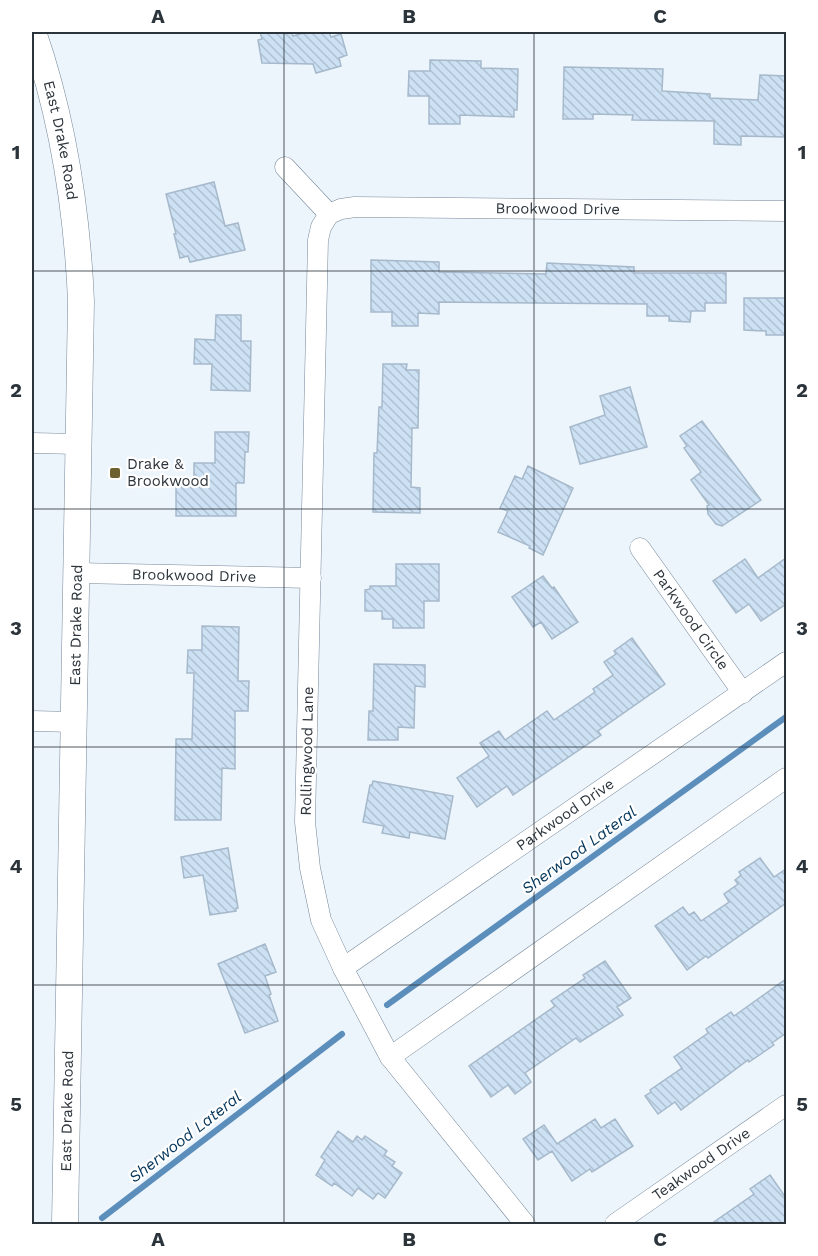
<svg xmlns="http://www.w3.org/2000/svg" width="818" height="1256" font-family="'Work Sans',sans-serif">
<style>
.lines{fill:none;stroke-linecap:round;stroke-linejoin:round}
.stream{stroke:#5c8ebb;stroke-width:6}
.building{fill:url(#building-back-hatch);stroke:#a6b9cb;stroke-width:1.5}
.minor-casing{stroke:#768899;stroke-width:21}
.major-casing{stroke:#768899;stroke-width:27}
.minor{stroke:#fff;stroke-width:20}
.major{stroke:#fff;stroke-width:26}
.grid{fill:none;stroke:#2c343b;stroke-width:1.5;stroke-opacity:0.55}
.poi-dot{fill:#6d622f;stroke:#fff;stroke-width:2}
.labels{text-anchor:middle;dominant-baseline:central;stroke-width:4.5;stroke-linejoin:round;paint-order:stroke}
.street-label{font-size:15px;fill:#2c343b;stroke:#fff}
.poi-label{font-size:15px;fill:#2c343b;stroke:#fff;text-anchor:start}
.water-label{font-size:16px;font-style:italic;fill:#00345a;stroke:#fff}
.neatline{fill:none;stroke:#2c343b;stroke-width:2}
.grid-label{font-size:20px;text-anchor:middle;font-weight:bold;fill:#2c343b}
</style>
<defs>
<pattern id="building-back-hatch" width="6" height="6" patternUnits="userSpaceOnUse" patternTransform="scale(1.5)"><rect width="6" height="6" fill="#cde1f4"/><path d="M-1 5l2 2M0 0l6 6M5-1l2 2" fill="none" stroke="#b0c2d2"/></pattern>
</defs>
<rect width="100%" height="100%" fill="#ecf4fc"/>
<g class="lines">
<!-- stream -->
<path class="stream" d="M387,1005l399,-288
M102,1218l240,-184"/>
</g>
<!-- building -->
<path class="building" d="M260,32h31l2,4 14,-4h22l2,5 10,-3 6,21 -8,3 2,8 -25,7 -3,-9 -51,-1 -4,-23 4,-1z
M430,60l51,1v7l37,1 -1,41h-3v7l-54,-2v9h-31v-28h-21l1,-25h21z
M564,67l99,2 -1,22 48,3v4l48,2 2,-25 26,1v61l-45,-1v9l-27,-1v-23l-82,-1 1,-5 -40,-1v5h-30z
M214,182l11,44 13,-3 7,27 -55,12 -2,-6 -8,2 -6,-24h2l-10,-40z
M371,260l68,2v10l107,2 1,-11 87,4v6h92v30h-21v8h-14l-1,11 -21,-1v-5h-22v-12l-208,-2v12l-21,-1v13h-26v-14h-21z
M744,298h42v37h-20v-4l-22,-1z
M216,315h25v26h10l-1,50 -39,-1 1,-26h-18l1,-25 20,1z
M383,364h24l-1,6h13l-1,58h-6l-1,59 9,1v25l-47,-1 1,-59h3l2,-46h3z
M630,387l17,60 -67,17 -10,-37 35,-12 -5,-19z
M702,421l59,79 -39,26 -6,-2 -8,-10 -1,-8 2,-1 -18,-25 10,-8 -17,-24 3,-2 -7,-10z
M215,432h34l-1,20h-3l-1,31h-8v33h-60v-30h18v-23h21z
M528,466l45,22 -30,67 -14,-7 1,-2 -32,-14 10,-21 -8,-3 15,-32 7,3z
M786,558v46l-25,17 -12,-17 -13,9 -23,-32 32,-22 13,19z
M396,564h43v37h-15v27h-31v-9h-11v-8h-17v-21l5,-1v-3h26z
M543,576l9,12 2,-1 24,35 -26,17 -11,-17 -8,5 -21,-30z
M202,626l37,1 -1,54h11l-1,30h-13v58l-13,-1 -1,52h-46l1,-81h16l2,-66h-7l1,-23h14z
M632,638l33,46 -67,47 3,4 -88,60 -6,-9 -30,21 -20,-29 32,-22 -9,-13 19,-12 6,9 42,-29 7,9 41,-28 -2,-3 20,-14 -9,-13 12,-8 -2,-3z
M374,664l51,1v22l-10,-1 -1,42 -16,-1v13h-30l1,-29h4z
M373,781l80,15 -8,43 -35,-7 -1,6 -27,-5 2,-7 -21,-4 7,-37h2z
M228,848l10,60h-2v3l-26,4 -7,-40 -19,3 -3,-21z
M760,858l14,19 12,-8v34l-78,55 -2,-2 -19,14 -32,-44 28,-19 6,8 5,-3 7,9 28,-19 -5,-8 14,-10 -3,-4 6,-5 -2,-3z
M265,944l11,28 -11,4 6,18 -2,1 9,26 -33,12 -27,-69z
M605,961l26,37 -14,9 6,8 -43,27 -4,-4 -51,35 6,9 -16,12 -7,-9 -17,12 -22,-31 86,-60 -4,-5 34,-23 -2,-3z
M786,979v54l-14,10 2,2 -25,17 -1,-2 -67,50 -6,-8 -17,12 -13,-18 6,-4 -1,-2 32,-22 -8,-11 34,-24 -2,-4 25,-17 3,4z
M595,1119l6,9 14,-9 18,27 -41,26 -2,-3 -18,12 -20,-30 -14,9 -15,-21 21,-14 13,19z
M338,1131l15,11 4,-6 5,4 3,-4 22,15 -3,4 11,7 -3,4 10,7 -17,25 -7,-5 -5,6 -15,-11 -6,8 -18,-13 -2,3 -16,-11 9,-15 -4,-3z
M770,1175l16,23v26h-75l43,-30 -4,-5z"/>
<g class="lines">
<defs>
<g id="minor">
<path d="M285,167l44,47"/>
<path d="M329,214l-8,13 -3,13 -13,582 5,46 11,52 22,48 47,89 135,167"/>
<path id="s1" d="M329,214l12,-5 14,-2 431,4"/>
<path d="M32,443l47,1"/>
<path id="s2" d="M640,548l103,145"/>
<path id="s3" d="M77,573l234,5"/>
<path d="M32,721l42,1"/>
<path id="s4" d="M343,968l443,-306"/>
<path d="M390,1057l396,-279"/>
<path id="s5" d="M615,1224l171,-119"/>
</g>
<g id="major">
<path id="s6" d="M33,32c30,87 44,177 48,269l-16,923"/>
</g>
</defs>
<!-- minor casing -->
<use href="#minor" class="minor-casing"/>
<!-- major casing -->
<use href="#major" class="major-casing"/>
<!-- minor -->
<use href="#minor" class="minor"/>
<!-- major -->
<use href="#major" class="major"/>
</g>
<!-- grid -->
<path class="grid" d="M284,32v1192M534,32v1192M32,271h754M32,509h754M32,747h754M32,985h754"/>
<!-- markers -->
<rect class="poi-dot" x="109" y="467" width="12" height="12" rx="3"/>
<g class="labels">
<!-- street labels -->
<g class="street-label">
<text stroke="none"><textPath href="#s6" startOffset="112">East Drake Road</textPath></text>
<text stroke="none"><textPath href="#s1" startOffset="230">Brookwood Drive</textPath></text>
<text stroke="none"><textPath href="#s3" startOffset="117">Brookwood Drive</textPath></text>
<text stroke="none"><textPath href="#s2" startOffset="88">Parkwood Circle</textPath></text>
<text transform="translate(76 625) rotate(-89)">East Drake Road</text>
<text transform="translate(307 751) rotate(-89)">Rollingwood Lane</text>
<text stroke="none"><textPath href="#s4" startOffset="270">Parkwood Drive</textPath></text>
<text transform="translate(67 1111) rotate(-89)">East Drake Road</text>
<text stroke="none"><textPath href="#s5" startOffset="105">Teakwood Drive</textPath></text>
</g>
<!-- poi labels -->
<g class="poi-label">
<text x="127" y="464">Drake &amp;<tspan x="127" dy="17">Brookwood</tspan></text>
</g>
<!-- water labels -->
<g class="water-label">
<text transform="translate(579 850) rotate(-36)">Sherwood Lateral</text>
<text transform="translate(185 1137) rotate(-38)">Sherwood Lateral</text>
</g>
</g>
<!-- border -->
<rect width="818" height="1256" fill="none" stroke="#ffffff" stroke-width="66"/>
<rect x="33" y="33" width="752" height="1190" class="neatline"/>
<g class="grid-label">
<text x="158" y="23">A</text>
<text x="409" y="23">B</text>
<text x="660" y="23">C</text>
<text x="16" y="159">1</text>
<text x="802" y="159">1</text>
<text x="16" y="397">2</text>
<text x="802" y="397">2</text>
<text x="16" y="635">3</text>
<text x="802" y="635">3</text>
<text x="16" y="873">4</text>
<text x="802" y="873">4</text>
<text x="16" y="1111">5</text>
<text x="802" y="1111">5</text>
<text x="158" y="1246">A</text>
<text x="409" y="1246">B</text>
<text x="660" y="1246">C</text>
</g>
</svg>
